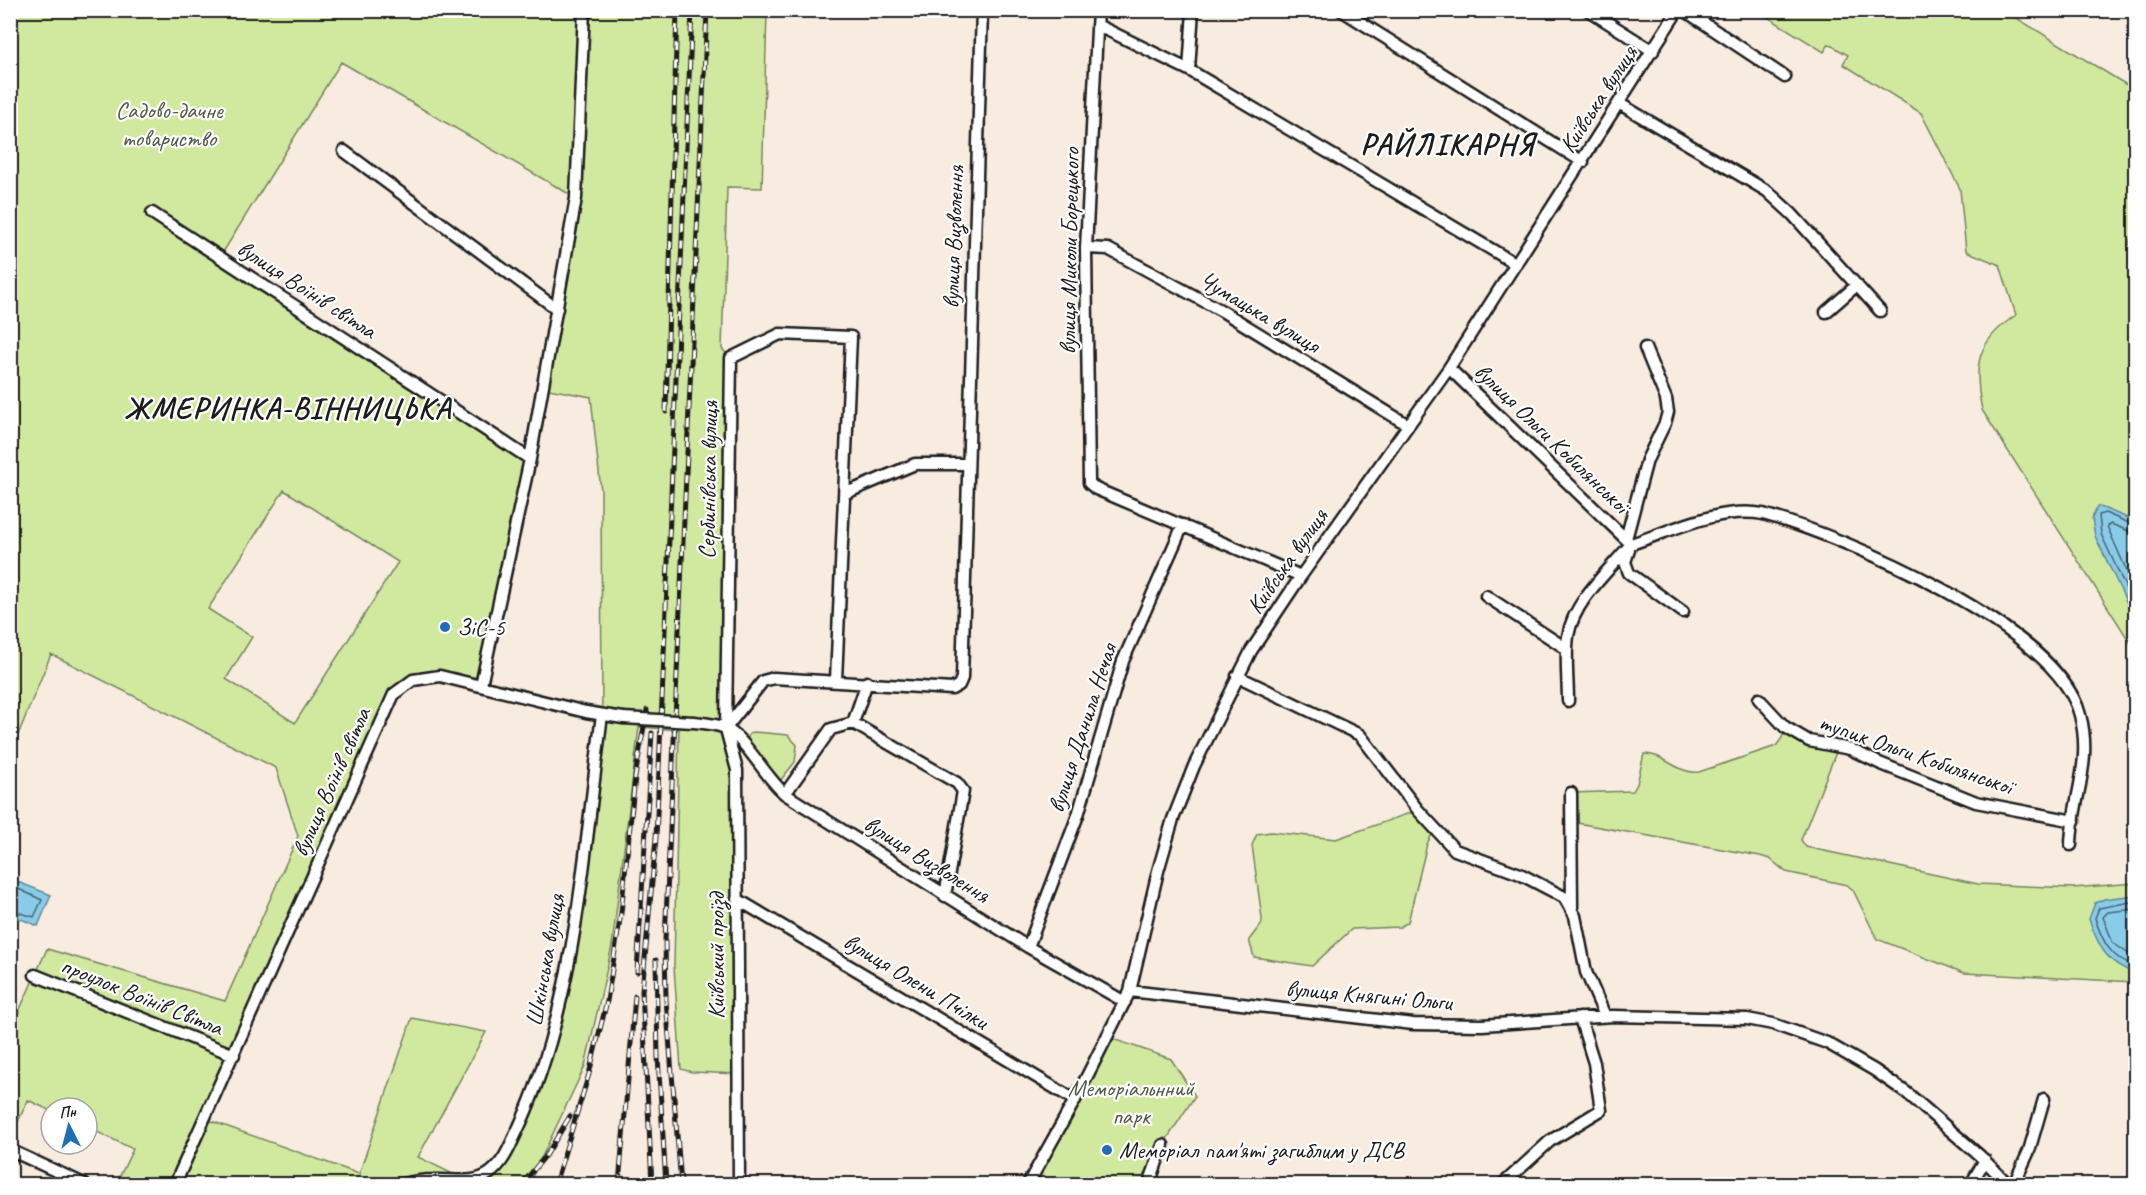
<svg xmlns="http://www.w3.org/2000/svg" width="2146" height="1195" font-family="Caveat,sans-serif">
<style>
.green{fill:#d1e99f;stroke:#76825e;stroke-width:1.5;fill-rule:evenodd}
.water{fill:#89ccea;stroke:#5d8698;stroke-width:1.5}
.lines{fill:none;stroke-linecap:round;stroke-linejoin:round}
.shore{stroke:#48626e;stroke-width:1.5}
.minor-casing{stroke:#1c1c1c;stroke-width:15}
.minor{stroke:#fff;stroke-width:10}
.rail-casing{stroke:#1c1c1c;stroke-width:5}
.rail{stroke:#fff;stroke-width:3;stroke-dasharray:9;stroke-linecap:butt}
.minor-bridge-casing{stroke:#1c1c1c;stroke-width:15;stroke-linecap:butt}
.minor-bridge{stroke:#fff;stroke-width:10}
.poi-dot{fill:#1f6fb2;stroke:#fff;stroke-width:2}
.labels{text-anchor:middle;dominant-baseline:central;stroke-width:4.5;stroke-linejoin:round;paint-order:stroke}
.street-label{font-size:24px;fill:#1c1c1c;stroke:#fff}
.park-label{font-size:24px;fill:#525a43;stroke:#fff}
.poi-label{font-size:24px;fill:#1c1c1c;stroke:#fff;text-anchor:start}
.district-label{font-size:30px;font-weight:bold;letter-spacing:1.5px;fill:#1c1c1c;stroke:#fff}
</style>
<rect width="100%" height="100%" fill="#f7ecdf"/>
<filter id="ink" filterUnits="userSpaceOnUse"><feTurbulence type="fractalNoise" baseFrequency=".0167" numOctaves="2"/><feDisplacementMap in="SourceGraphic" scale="12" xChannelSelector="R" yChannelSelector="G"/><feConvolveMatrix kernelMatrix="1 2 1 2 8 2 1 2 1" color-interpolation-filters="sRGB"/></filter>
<g filter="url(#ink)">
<!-- green -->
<path class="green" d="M10,11h757l-5,177 -35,-1 -5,162 9,9 -5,371 7,18 5,327 -46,-2 -11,-3 -7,-102 5,-237 -40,-3 -27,219 -27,120 -56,118h-413l17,-35 -46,-22v-19h-36v3l-23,-11 -17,37v-108l36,-80 178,52 73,-165 -22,-68 -225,-114 -40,98zM341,62l235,136 -33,190 48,9 10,94 1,224 -44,299 -53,143 -29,23 -9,1 -49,-24 68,-125 -74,-14 -53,156 -153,-55 193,-430 41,-13 41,9 49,-226 -310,-202zM284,490l114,72 -103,161 -69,-44 26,-42 -44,-28z
M1758,11h247l130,79 1,140 -8,14 8,2 -1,404 -153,-240c-9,-45 -6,-68 34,-95l-16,-50 -34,-14 -6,-62 -39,-76 -78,-49 5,-9 -19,-11 -5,8z
M1785,727l9,8 45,10 -38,95 5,7 172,37 95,4 62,-5v99l-171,-9 -87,-34 -24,-49 -6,-5 -61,-13 -16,-13 -10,-3 -188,-34 -1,-29 62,-2 4,-7 7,-30c19,-1 35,21 55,18l77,-26 6,-8z
M754,732l34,3 9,10 -2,17 -19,24 -31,-38 4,-14z
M1418,810l17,18 -8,16 -19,78 -8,5 -48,2 -40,37 -58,-9 -5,-17 13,-17v-5l-10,-73 5,-11 14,-2 65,7z
M1107,1037l64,22 24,37 -32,49 -14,39h-121z"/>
<!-- water -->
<path class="water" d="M2098,506l37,15v99l-40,-84 -3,-18z
M10,879l41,16 -13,31 -27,-11z
M2135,895h1l-1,78c-28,-9 -37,-27 -46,-54l6,-16 9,-4z"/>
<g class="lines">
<!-- shore -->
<path class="shore" d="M2136,526l-31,-13 -6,2 2,19 35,76
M2136,534l-25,-10 -4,2 29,66
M10,885l32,15 -8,17 -24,-7
M2136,901l-37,7 -4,10c7,23 16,41 41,49
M2136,909l-28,3 -5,5 10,26 23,16"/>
<defs>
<path id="minor" d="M1098,10l-12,238 3,235 7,6 205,87
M1341,10l242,152
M1588,10l65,41
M1684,10l101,67
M1097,25l92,45 327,194
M1189,70l4,-60
M1620,104l147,87 25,23 88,97
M344,151l213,158
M152,213l378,246
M1086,248l22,1 114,62 186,114
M1826,312l31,-27
M1449,368l182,176
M846,493l69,-29h53
M1626,539l21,-79 18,-37 3,-11 -2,-13 -21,-51
M1631,544c40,-13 89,-38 132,-30 82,23 295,113 317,201 13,48 -8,84 -9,130
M1629,550l-4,12 4,11 54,39
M1486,596l81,53
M1237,676l123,59 58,75 37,40 65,24 44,23 11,19 11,56 19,44
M481,685l49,-226 46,-261 8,-188
M1759,699l26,28 24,14 41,8 29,14 97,39 98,19
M1568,701c0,-21 -3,-44 0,-65 6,-36 41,-65 63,-92
M693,722c11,1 23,2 32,6 22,12 40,49 60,66l243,153 97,55
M853,723l14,-41
M726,728l37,-47 11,-3 178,11 7,-4 3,-7 20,-668
M1571,793l1,115
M785,794l46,-65 22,-6 104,60 6,8 -18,105
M737,899l338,201
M1028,947l50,-132 45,-154 60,-136
M35,975l199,80
M1130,991l283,33 69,1 131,-9 134,3 26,5 54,19 47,27 33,23 73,63 28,28
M10,1150l74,34
M175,1184l219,-490 19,-14 27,-4 146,36 37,6
M402,1184c10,-2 21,-4 31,-4 20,-1 41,5 57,-7 15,-11 21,-30 29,-46 57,-123 65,-277 83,-412
M739,1184l-2,-414 -11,-41 5,-371 49,-24 71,3 -15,343
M1028,1184l47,-84 55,-109 28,-120 15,-52 21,-53 57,-115 50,-75 148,-208 229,-358
M1149,1184l14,-39
M1503,1184l47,-43 51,-31 -7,-47 -14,-45
M1971,1184l14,-24
M2014,1184l15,-33 15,-52"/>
</defs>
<!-- minor casing -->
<use href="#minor" class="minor-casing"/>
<!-- minor -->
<use href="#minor" class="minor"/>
<defs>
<path id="rail" d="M666,412l11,-402
M656,960l2,97 8,127
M637,972l15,-239
M522,1184l25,-30 23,-38
M555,1184l34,-110 18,-73 14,-88 14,-136 12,-67
M619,1184l16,-188
M652,1184l-10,-193 14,-153 36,-828
M681,1184l-15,-184 -1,-60 42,-930"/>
</defs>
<!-- rail casing -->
<use href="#rail" class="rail-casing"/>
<!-- rail -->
<use href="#rail" class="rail"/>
<defs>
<path id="minor-bridge" d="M623,718l70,4"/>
</defs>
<!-- minor-bridge casing -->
<use href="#minor-bridge" class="minor-bridge-casing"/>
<!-- minor-bridge -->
<use href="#minor-bridge" class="minor-bridge"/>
</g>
</g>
<!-- markers -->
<g class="poi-dot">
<circle cx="445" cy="627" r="6"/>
<circle cx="1107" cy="1150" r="6"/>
</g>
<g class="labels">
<!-- street labels -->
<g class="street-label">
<text transform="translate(1598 99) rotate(-57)">Київська вулиця</text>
<text transform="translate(953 237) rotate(-88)">вулиця Визволення</text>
<text transform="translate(1069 251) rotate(-89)">вулиця Миколи Борецького</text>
<text transform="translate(307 289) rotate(33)">вулиця Воїнів світла</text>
<text transform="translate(1260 312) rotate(31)">Чумацька вулиця</text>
<text transform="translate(1552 438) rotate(44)">вулиця Ольги Кобилянської</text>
<text transform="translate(708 480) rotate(-89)">Сербинівська вулиця</text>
<text transform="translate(1287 561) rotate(-55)">Київська вулиця</text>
<text transform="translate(1082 728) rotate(-72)">вулиця Данила Нечая</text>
<text transform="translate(1916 754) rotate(19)">тупик Ольги Кобилянської</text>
<text transform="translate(331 782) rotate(-66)">вулиця Воїнів світла</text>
<text transform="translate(927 859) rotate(32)">вулиця Визволення</text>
<text transform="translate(716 956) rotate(-90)">Київський проїзд</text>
<text transform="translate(545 960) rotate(-80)">Шкінська вулиця</text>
<text transform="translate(916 981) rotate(31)">вулиця Олени Пчілки</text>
<text transform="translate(1369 995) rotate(5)">вулиця Княгині Ольги</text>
<text transform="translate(142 996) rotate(22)">проулок Воїнів Світла</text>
</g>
<!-- park labels -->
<g class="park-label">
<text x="169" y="110">Садово-дачне<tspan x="169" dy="28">товариство</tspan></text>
<text x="1131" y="1088">Меморіальнний<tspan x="1131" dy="28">парк</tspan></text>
</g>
<!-- poi labels -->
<g class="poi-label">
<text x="457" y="627">ЗіС-5</text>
<text x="1119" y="1150">Меморіал пам'яті загиблим у ДСВ</text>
</g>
<!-- district labels -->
<g class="district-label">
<text x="1448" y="144">РАЙЛІКАРНЯ</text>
<text x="288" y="408">ЖМЕРИНКА-ВІННИЦЬКА</text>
</g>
</g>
<!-- margin -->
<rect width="2146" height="1195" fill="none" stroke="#fff" stroke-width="36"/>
<rect x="18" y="18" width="2110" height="1159" fill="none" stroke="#1c1c1c" stroke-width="2" filter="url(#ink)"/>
<!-- north arrow -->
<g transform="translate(69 1126) rotate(354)"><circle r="28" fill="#ffffff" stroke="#a4a4a4" stroke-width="1.5"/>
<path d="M0-4.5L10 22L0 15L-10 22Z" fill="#1f6fb2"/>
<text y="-9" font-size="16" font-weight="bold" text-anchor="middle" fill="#1c1c1c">Пн</text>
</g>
</svg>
